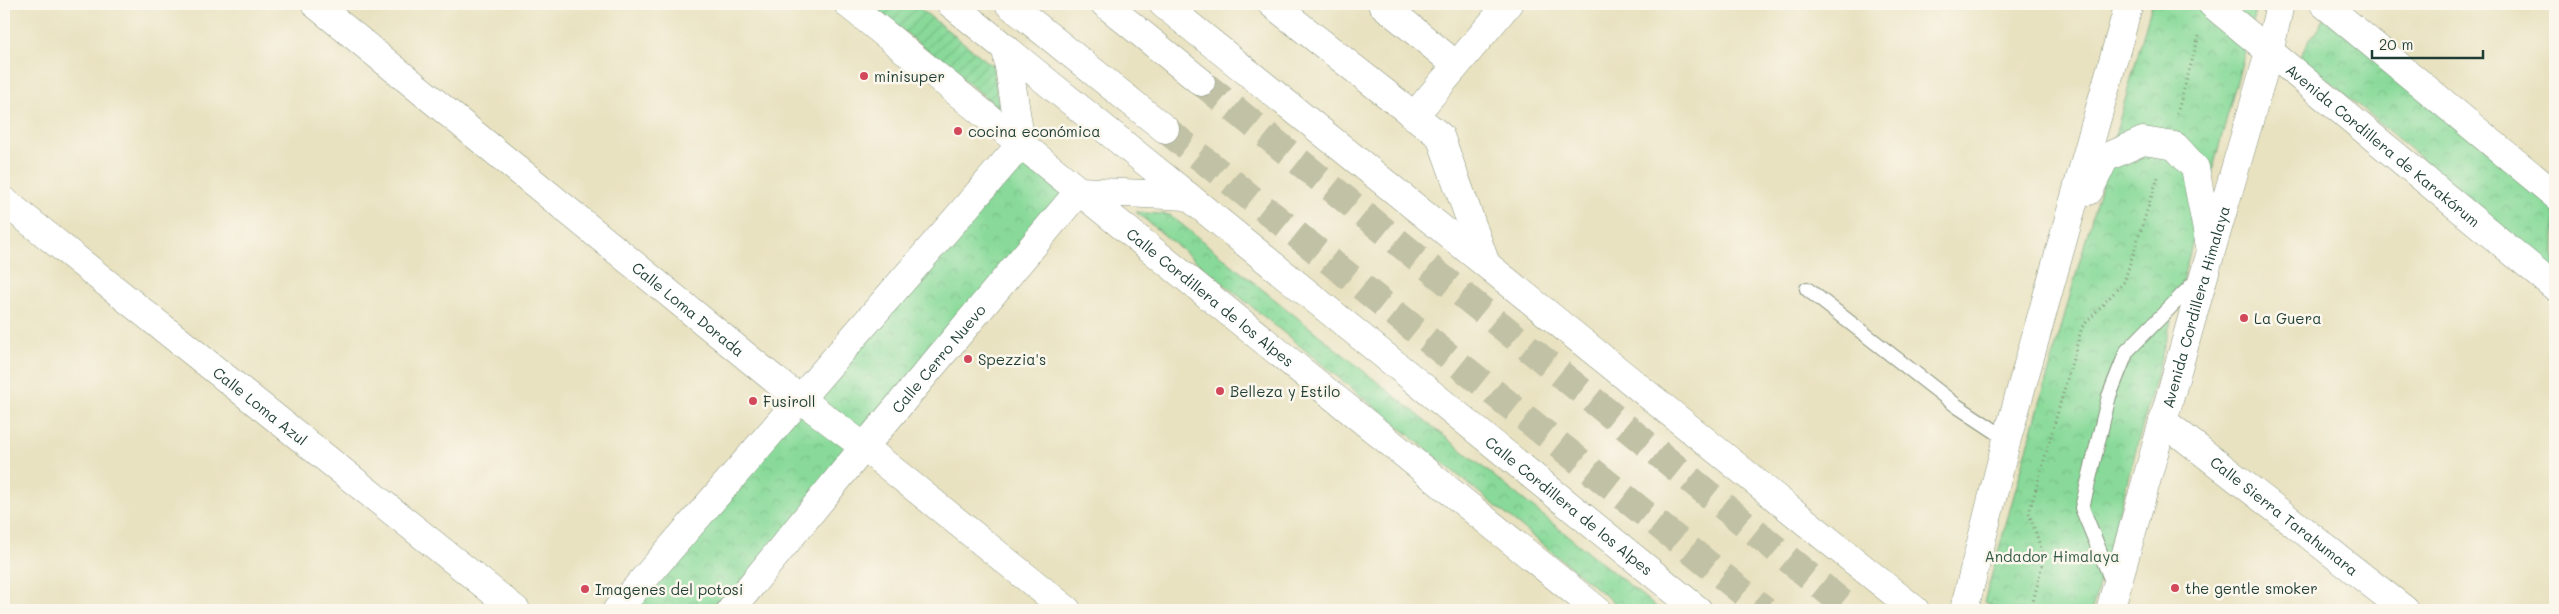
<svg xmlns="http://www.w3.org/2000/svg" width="2559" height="614" font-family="Mali,sans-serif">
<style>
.park{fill:url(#park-crowns);stroke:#548c67}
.garden{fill:url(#garden-furrows);stroke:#548c67}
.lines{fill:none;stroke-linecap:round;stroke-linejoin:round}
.highway-tunnel{stroke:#c1c1a5;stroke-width:28;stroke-dasharray:28 14;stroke-linecap:butt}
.lane-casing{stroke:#84907a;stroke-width:16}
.street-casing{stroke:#84907a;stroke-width:29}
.secondary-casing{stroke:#84907a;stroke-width:29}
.highway-casing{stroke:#84907a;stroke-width:29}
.path{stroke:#84907a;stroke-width:3;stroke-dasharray:1 4;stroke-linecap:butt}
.lane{stroke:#fff;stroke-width:14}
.street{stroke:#fff;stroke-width:28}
.secondary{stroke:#fff;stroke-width:28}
.highway{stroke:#fff;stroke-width:28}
.poi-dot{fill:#d1495b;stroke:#fbf7ec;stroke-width:2}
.labels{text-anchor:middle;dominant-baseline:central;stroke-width:5;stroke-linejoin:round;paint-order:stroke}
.poi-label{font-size:15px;fill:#1f3d34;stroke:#fbf7ec;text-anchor:start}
.street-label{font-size:15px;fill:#1f3d34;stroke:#fbf7ec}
.park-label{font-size:15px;fill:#345c48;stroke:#fbf7ec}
</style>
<defs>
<pattern id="park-crowns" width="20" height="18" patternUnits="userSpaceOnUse" patternTransform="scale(1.25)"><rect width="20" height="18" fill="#89da9a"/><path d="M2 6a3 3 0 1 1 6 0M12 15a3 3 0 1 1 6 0" fill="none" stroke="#76bc85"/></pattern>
<pattern id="garden-furrows" width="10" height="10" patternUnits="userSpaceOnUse" patternTransform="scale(1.25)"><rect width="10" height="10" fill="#89da9a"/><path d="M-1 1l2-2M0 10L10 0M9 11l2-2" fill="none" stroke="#76bc85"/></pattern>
</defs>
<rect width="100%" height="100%" fill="#fbf7ec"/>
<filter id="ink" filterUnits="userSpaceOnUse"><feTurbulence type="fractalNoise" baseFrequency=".02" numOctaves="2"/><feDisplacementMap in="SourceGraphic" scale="10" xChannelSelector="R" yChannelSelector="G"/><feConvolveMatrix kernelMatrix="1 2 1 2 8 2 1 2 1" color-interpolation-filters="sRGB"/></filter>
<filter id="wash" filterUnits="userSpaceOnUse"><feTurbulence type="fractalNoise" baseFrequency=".0096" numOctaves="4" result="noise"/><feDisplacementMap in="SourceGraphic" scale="20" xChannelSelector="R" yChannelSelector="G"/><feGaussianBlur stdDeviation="1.12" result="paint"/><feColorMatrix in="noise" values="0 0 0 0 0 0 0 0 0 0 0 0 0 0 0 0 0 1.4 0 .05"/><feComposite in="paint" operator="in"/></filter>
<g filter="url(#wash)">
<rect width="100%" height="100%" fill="#e9e2c1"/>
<!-- park -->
<path class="park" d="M2152,4h106l-166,606h-89l-19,-8z
M2325,16l230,189v67l-255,-216z
M1021,144l63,42 -353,424h-114z
M1136,212l34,3 490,395h-37z"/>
<!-- garden -->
<path class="garden" d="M870,4h44l79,62 6,42z"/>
</g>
<g filter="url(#ink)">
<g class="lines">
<!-- highway-tunnel -->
<path class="highway-tunnel" d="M1201,82l650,528
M1165,129l600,481"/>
<defs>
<path id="lane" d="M1807,289l150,117 50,33
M2114,586l-32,-78 27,-112 18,-45 71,-72"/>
<g id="street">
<path id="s1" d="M315,4l459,375 90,68 203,163"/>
<path id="s2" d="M848,4l749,606"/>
<path d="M1272,4l168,132 46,128"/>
<path d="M1382,4l74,61"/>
<path d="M1414,116l94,-112"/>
<path id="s3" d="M4,201l512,409"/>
<path id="s4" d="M2163,421l242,189"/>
<path d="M617,610l404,-466 -15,-96"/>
<path id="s5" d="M731,610l133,-163 215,-256 109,5"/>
</g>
<g id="secondary">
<path id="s6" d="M951,4l747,606"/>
<path d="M1163,4l752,606"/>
<path id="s7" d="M2212,4l343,283"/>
<path d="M2324,4l231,191"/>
<path d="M2089,191l16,-33 38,-17 32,5 20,22 15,78"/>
<path d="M1964,610l43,-171 122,-435"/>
<path id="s8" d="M2110,610l95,-338 64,-219 11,-49"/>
</g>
<path id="highway" d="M1009,4l156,125
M1105,4l96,78"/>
</defs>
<!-- lane casing -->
<use href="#lane" class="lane-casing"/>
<!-- street casing -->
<use href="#street" class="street-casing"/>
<!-- secondary casing -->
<use href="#secondary" class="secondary-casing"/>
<!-- highway casing -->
<use href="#highway" class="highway-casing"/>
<!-- path -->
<path class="path" d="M2177,114l22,-78
M2031,610l13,-53 -15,-44 53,-186 42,-45 34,-105"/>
<!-- lane -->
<use href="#lane" class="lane"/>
<!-- street -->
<use href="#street" class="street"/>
<!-- secondary -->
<use href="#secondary" class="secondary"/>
<!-- highway -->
<use href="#highway" class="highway"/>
</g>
</g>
<!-- markers -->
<g class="poi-dot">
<circle cx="864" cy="76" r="5"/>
<circle cx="958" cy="131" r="5"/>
<circle cx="2244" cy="318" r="5"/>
<circle cx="968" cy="359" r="5"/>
<circle cx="1220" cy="391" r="5"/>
<circle cx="753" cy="401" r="5"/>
<circle cx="2175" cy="588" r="5"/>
<circle cx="585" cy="589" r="5"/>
</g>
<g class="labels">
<!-- poi labels -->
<g class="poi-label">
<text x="874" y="76">minisuper</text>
<text x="968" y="131">cocina económica</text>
<text x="2254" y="318">La Guera</text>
<text x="978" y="359">Spezzia's</text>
<text x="1230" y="391">Belleza y Estilo</text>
<text x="763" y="401">Fusiroll</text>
<text x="2185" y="588">the gentle smoker</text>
<text x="595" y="589">Imagenes del potosi</text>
</g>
<!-- street labels -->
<g class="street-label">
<text stroke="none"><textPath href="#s7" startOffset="222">Avenida Cordillera de Karakórum</textPath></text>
<text stroke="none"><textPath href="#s2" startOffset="466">Calle Cordillera de los Alpes</textPath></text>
<text stroke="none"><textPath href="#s8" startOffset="315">Avenida Cordillera Himalaya</textPath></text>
<text stroke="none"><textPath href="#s1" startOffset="482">Calle Loma Dorada</textPath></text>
<text stroke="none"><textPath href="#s5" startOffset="326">Calle Cerro Nuevo</textPath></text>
<text stroke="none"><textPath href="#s3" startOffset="328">Calle Loma Azul</textPath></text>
<text stroke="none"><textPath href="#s6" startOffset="796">Calle Cordillera de los Alpes</textPath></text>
<text stroke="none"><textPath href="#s4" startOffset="154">Calle Sierra Tarahumara</textPath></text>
</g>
<!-- park labels -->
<g class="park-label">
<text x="2052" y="556">Andador Himalaya</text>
</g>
</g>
<!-- margin -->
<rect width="2559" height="614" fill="none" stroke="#fbf7ec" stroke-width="20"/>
<!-- scale -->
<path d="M2372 50v8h111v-8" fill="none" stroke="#1f3d34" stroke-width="2.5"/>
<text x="2379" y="50" font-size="15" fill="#1f3d34" stroke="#fbf7ec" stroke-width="4" paint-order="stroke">20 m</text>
</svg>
